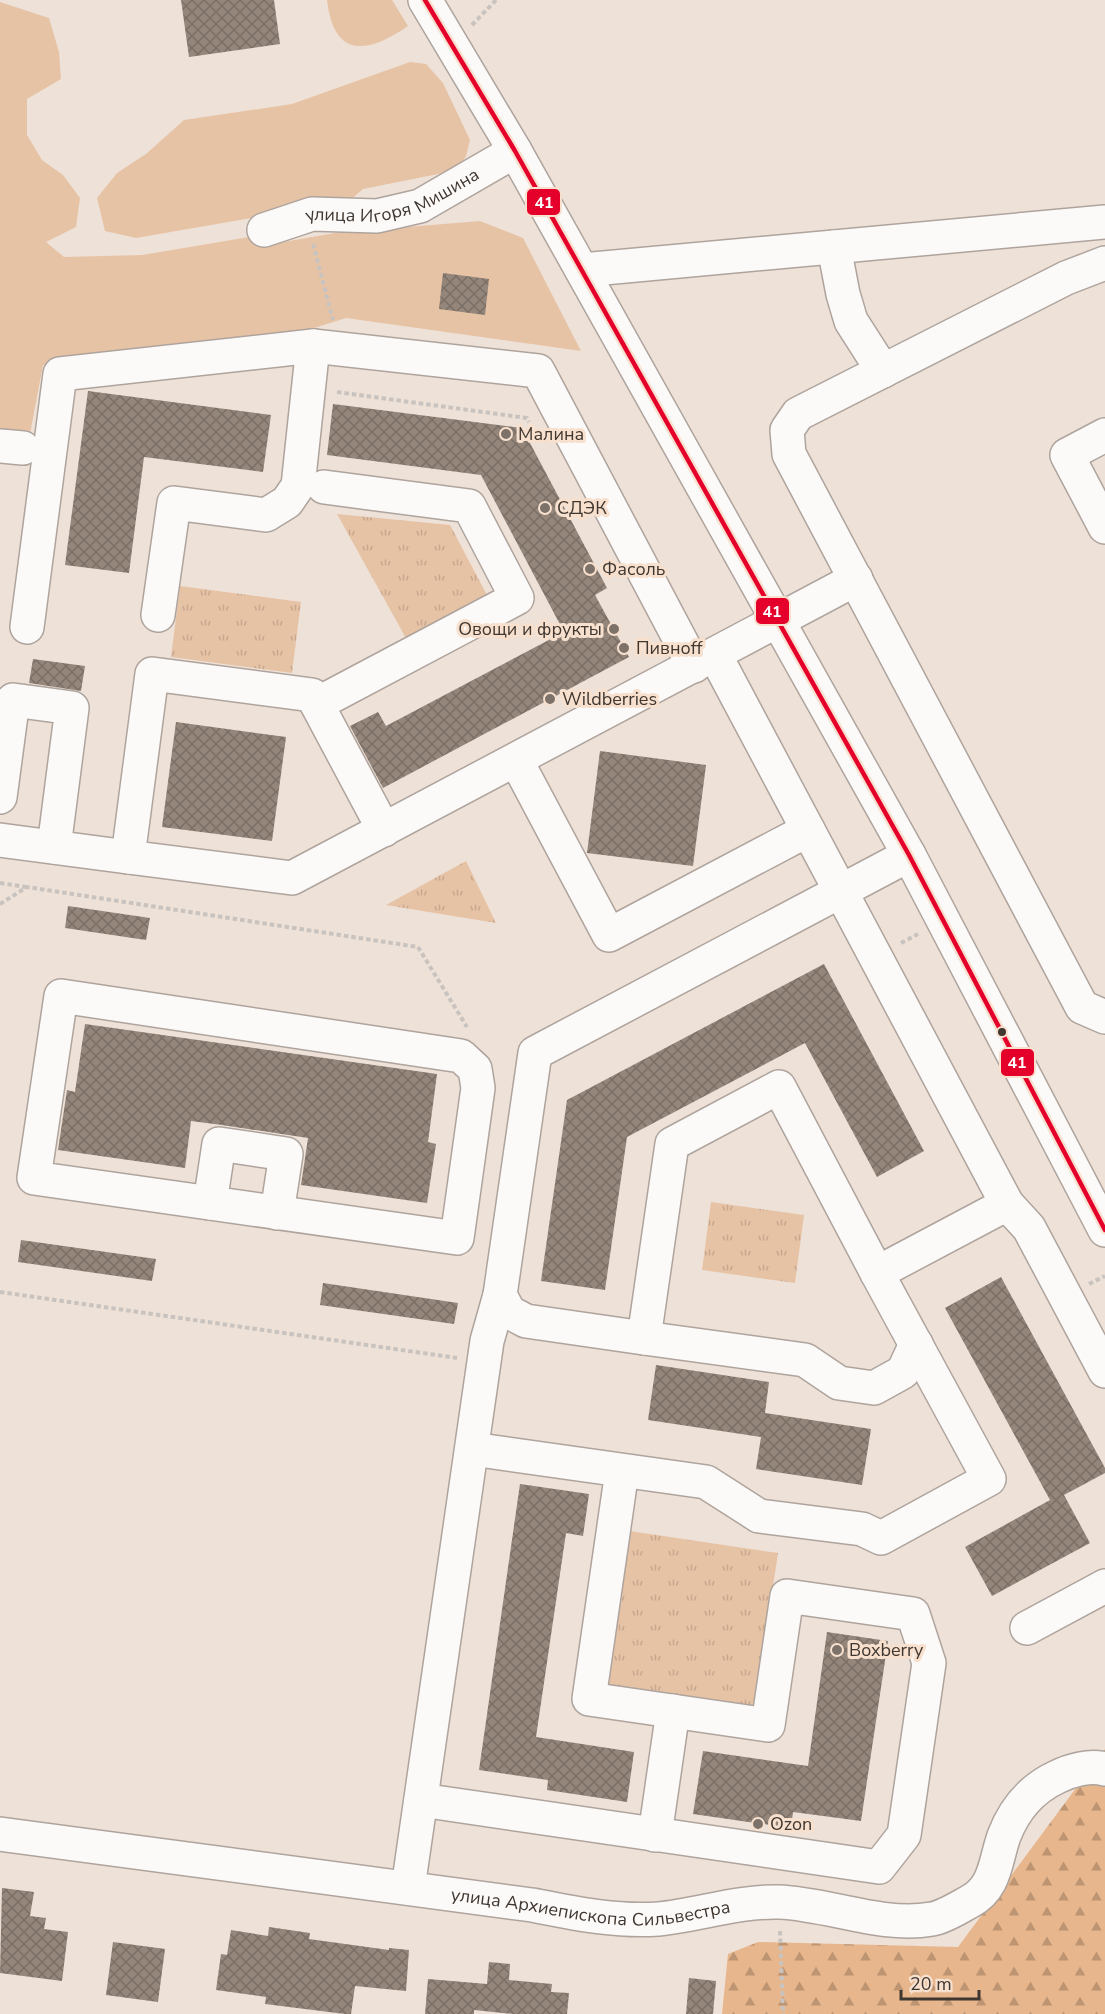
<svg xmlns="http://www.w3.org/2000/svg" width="1105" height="2014" font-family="'Nunito Sans',sans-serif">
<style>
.grass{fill:#e7c3a6}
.forest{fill:url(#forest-firs)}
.park{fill:url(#park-tufts)}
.building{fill:url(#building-cross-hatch)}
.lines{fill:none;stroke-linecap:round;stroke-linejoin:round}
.minor-casing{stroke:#aea49d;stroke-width:36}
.path{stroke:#c9c3c0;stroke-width:4;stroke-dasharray:4.5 3;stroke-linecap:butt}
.minor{stroke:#fcfaf9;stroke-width:33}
.bus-1-casing{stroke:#f7e0ce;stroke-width:9}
.bus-1{stroke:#e4002b;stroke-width:4.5}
.poi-dot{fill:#7d726a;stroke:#f7e0ce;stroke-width:2}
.bus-dot{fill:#403730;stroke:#f7e0ce;stroke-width:2}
.labels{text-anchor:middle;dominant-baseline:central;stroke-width:6;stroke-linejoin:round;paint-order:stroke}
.street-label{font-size:18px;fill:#403730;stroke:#f7e0ce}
.poi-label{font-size:18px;fill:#403730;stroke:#f7e0ce;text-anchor:start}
.line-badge{stroke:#f7e0ce;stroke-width:2}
.badge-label{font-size:16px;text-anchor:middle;font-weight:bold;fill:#fff}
</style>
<defs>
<pattern id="forest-firs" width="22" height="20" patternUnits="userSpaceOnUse" patternTransform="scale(1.5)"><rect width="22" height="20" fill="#e7b68c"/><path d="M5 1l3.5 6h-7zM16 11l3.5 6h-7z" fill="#bd9573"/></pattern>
<pattern id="park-tufts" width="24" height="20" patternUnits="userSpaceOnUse" patternTransform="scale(1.5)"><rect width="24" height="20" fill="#e7c3a6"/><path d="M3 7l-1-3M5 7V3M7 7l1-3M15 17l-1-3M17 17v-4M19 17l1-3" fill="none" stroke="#c7a88f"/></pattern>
<pattern id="building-cross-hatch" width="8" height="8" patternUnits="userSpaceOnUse" patternTransform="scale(1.5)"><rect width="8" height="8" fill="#94867b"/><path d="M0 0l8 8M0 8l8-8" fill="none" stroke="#7a6e65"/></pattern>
</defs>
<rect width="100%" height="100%" fill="#eee1d7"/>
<!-- grass -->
<path class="grass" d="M327,0h65l16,26c-41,28 -74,33 -81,-26z
M0,2l49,16 10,34 2,27 -34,20v36l15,25 21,15 17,23 -4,29 -30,15 18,15 78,-2 113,-19 23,7 57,-10 145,-12 43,17 58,113 -235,-33 -35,11 -268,36 -13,69 -30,2z
M410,62l16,2 17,19 27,57 -4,16 -8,14 -95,19 -14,12 -213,37 -31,-7 -8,-33 20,-25 29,-19 38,-34 108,-16z"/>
<!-- forest -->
<path class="forest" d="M1105,1749v265h-383l6,-60 30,-12 200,5z"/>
<!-- park -->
<path class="park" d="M337,514l113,11 38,72 -81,43z
M180,586l121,16 -9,71 -121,-16z
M466,861l30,62 -110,-18z
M711,1202l93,13 -9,68 -93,-13z
M623,1530l155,23 -23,153 -155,-22z"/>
<!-- building -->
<path class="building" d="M181,0h93l6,44 -91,13z
M443,273l46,6 -4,36 -46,-6z
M88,391l183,24 -8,57 -119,-15 -15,116 -64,-8z
M333,404l189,24 85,160 -12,7 34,62 -246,131 -33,-62 28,-14 8,14 178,-94 -83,-157 -154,-20z
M33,659l52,7 -4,25 -52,-8z
M176,722l110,15 -14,104 -110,-14z
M600,751l106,14 -13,101 -106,-13z
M68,906l82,12 -4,22 -81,-12z
M824,964l100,187 -47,26 -72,-134 -178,94 -22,153 -64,-9 26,-181z
M85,1024l352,50 -9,68 8,2 -9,59 -126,-18 7,-47 -86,-13 -31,-4 -6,47 -127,-18 9,-60 8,2z
M21,1240l135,19 -4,22 -134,-19z
M1001,1277l104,191v5l-41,22 26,48 -98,53 -27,-49 85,-47 -105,-192z
M323,1283l135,20 -4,21 -134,-19z
M656,1365l113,17 -4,31 106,16 -9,56 -106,-16 5,-32 -113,-17z
M520,1484l69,10 -6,42 -17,-3 -30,204 98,15 -7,50 -80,-12 1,-10 -69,-10z
M827,1632l61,9 -27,180 -68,-9 -2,16 -98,-14 10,-63 105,15z
M2,1888l32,4 -4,24 16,2 -2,11 24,3 -6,49 -62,-8z
M269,1927l41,6 -1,6 80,11v-2l20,2 -3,41 -51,-5 -4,28h-6l-80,-10 1,-7 -50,-7 5,-36 6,1 4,-25 37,6z
M113,1942l52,7 -7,53 -52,-7z
M489,1962l21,2 -1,16 43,4 -1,8 18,1 -2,21h-54l-39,-4v4h-49l3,-35 59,5z
M689,1978l27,3 -3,33h-27z"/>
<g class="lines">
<defs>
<g id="minor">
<path d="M425,0l90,151 394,704 196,375"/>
<path id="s1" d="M264,230l48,-16 65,2 43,-10 95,-55"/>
<path d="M834,247l9,47 8,27 32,50"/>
<path d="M1105,263l-39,15 -268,136 -11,16 2,24 293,553 23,10"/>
<path d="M582,270l523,-48"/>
<path d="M1105,435l-38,20 38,72"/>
<path d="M0,446l23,2"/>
<path d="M158,615l16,-112 92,12 21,-13 11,-16 15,-140"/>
<path d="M27,627l33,-253 253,-28 225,25 156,295"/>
<path d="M715,655l292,549 22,24 76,143"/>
<path d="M317,704l200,-106 -48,-92 -145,-19"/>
<path d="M516,760l93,175 199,-105"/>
<path d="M0,797l13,-97 59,8 -18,139"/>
<path d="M384,830l-72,-135 -160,-21 -24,183 164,21 564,-299"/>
<path d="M0,840l128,17"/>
<path d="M909,855l-374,198 -35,242 9,17 17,9 118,17 28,-194 107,-57 98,186 130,-69"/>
<path d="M61,996l400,60 14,13 3,19 -21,150 -423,-60z"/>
<path d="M210,1203l9,-59 67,10 -9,59"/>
<path d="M644,1338l161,22 34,23 35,5 29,-16 13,-28"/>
<path d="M472,1449l234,33 53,34 103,13 19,9 108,-59 -112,-206"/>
<path d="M1027,1628l78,-42"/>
<path d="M421,1800l458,67 25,-32 25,-172 -16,-49 -126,-18 -19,129 -179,-26 33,-228"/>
<path id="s2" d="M0,1834l532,71c41,8 83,17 126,14 40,-4 80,-18 121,-17 51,2 102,26 153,17 12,-2 26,-11 37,-17 27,-14 26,-41 35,-66 10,-26 27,-47 53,-59 14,-7 33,-12 48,-8"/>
<path d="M655,1835l18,-124"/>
<path d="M408,1888l79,-547 13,-46"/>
</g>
</defs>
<!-- minor casing -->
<use href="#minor" class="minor-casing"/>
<!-- path -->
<path class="path" d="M472,25l24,-25
M313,244l20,76
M337,392l190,26 2,4
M0,883l26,4
M0,904l27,-17 391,60 49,80
M901,943l17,-9
M1089,1284l16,-8
M0,1292l457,66
M780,1931l3,83"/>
<!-- minor -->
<use href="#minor" class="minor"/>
<defs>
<path id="bus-1" d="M425,0l90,151 394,704 196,375"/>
</defs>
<!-- bus-1 casing -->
<use href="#bus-1" class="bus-1-casing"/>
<!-- bus-1 -->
<use href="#bus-1" class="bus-1"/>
</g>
<!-- markers -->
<g class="poi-dot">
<circle cx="506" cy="434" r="6"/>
<circle cx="545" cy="508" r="6"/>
<circle cx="590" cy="569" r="6"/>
<circle cx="614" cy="629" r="6"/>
<circle cx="624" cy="648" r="6"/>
<circle cx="550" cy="699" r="6"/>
<circle cx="837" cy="1650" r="6"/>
<circle cx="758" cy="1824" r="6"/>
</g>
<circle class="bus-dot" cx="1002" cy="1032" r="5"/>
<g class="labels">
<!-- street labels -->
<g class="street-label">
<text stroke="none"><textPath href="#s1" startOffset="135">улица Игоря Мишина</textPath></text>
<text stroke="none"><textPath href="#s2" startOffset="596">улица Архиепископа Сильвестра</textPath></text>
</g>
<!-- poi labels -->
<g class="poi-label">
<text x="518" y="434">Малина</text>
<text x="557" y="508">СДЭК</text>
<text x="602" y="569">Фасоль</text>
<text x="602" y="629" text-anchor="end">Овощи и фрукты</text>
<text x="636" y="648">Пивноff</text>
<text x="562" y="699">Wildberries</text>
<text x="849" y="1650">Boxberry</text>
<text x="770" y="1824">Ozon</text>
</g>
</g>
<g class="line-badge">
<rect x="526" y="188" width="35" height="28" rx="6" fill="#e4002b"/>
<rect x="755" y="597" width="35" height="28" rx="6" fill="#e4002b"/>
<rect x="1000" y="1048" width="35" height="29" rx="6" fill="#e4002b"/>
</g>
<g class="badge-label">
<text x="544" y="208">41</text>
<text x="772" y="617">41</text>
<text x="1017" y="1068">41</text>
</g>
<!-- scale -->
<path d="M901 1990v9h78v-9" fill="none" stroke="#403730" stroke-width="3"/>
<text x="910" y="1990" font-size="18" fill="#403730" stroke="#f7e0ce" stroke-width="4.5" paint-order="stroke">20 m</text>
</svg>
